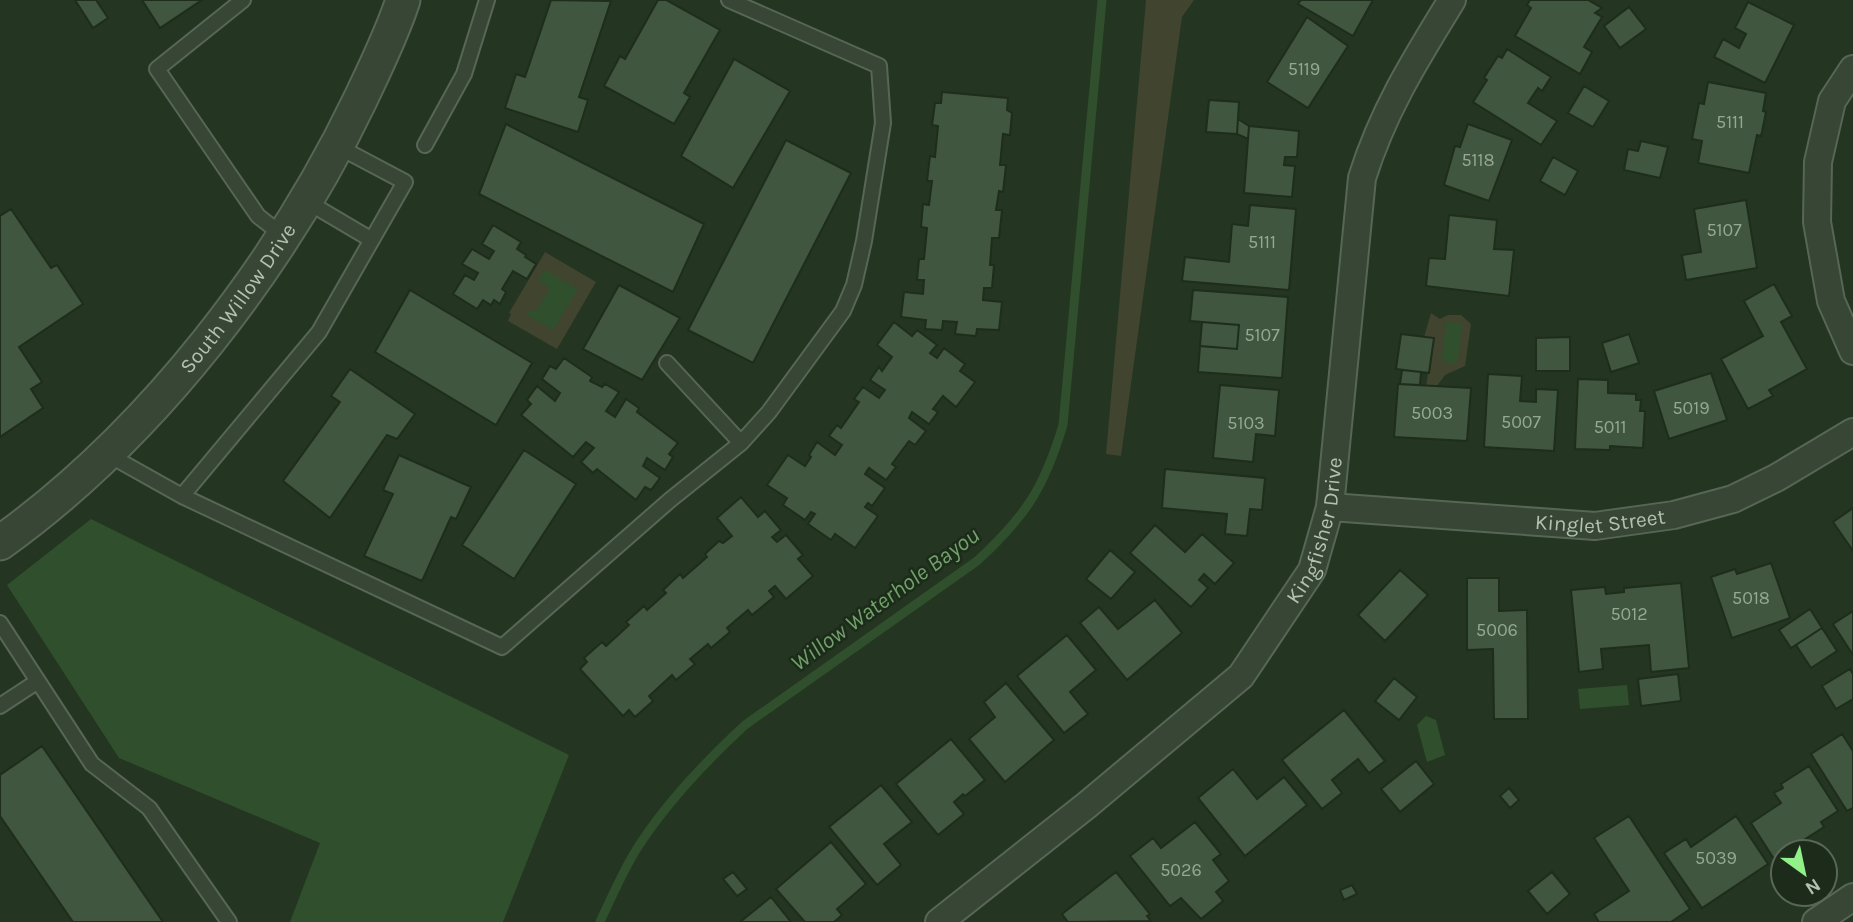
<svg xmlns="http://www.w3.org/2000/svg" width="1853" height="922" font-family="Karla,sans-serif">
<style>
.green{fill:#41442f}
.water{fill:#304f2c}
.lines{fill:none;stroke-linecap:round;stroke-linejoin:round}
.stream{stroke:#304f2c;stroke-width:9}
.building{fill:#41563e;stroke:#1e2d1c;stroke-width:2}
.service-casing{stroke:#576755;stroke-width:18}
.minor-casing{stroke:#576755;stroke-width:30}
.tertiary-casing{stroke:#576755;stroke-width:37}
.service{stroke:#374635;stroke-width:14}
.minor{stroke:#374635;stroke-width:26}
.tertiary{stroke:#374635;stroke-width:33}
.labels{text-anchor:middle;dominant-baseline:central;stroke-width:5;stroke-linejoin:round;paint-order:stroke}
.number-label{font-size:18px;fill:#95a893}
.street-label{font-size:21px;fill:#b1c3af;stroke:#1c2b1a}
.water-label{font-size:23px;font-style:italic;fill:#72a06a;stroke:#1c2b1a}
</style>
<rect width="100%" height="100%" fill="#243521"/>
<!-- green -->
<path class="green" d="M1146,0h48l-12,17 -61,439 -15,-2z
M545,252l51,30 -39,67 -49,-28 3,-7 -2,-1z
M1431,313l9,6 8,-4h13l10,9 -6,42 -20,9 -8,11h-11l8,-48 -10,-1z"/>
<!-- water -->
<path class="water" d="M545,270l33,19 -25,41 -26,-15 4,-6 5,2 14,-23 -12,-7z
M1446,322l16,1 -4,36 -5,5 -6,-1 -5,-5z
M91,519l478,236 -66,167h-213l30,-79 -201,-85 -112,-173z
M1627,685l2,20 -49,4 -2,-20z
M1426,716l10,4 9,35 -18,7 -10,-37z"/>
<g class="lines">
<!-- stream -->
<path class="stream" d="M600,922c11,-24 22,-49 36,-72 29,-46 69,-88 109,-125l232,-164c49,-45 67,-73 86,-136l39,-425"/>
</g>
<!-- building -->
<path class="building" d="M75,0h21l12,18 -15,10z
M142,0h60l-42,28z
M551,0l60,1 -32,96 9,3 -10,32 -73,-24 11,-34 9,3z
M658,0h8l54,30 -36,63 6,4 -16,27 -70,-38 16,-30 5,3z
M1301,0h72l-20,36 -55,-32z
M1530,0h58l14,8 -7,5 7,4 -18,30 8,5 -12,22 -65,-38 16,-28 -4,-3z
M1748,2l46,23 -29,58 -51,-26 9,-18 16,9 7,-14 -11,-6z
M1629,7l17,22 -26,19 -16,-22z
M1307,17l41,29 -40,62 -41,-26z
M1507,49l44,28 -9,14 -4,-3 -10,15 29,18 -16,24 -68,-43 14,-22 -3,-2 14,-22 4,2z
M734,59l56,32 -57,97 -52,-32z
M1708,82l58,11 -3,18 3,1 -4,20 -1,4 -4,-1 -8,38 -51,-10 4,-22 -10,-2 7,-36 5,1z
M1584,86l25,15 -16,26 -25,-14z
M942,92l66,6 -1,12 5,3 -2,22 -7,-1 -3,31h6l-3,27 -4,-1 -3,19h6l-3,28h-7l-2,27h4l-2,23h-8l-1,12 19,2 -3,28 -22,-1 -1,7 -21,-2 2,-12 -14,-1 -1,9 -17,-1 1,-9 -25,-3 3,-25 19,2 1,-14h-7l2,-21h5l3,-31 -6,-1 2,-23 6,1 3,-24h-5l3,-25 5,1 3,-31 -6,-1 3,-22h6z
M1209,100l30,2 -2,32 -31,-2z
M1238,119l11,7 -1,13 -11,-5z
M506,124l198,100 -31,68 -194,-98z
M1468,124l44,16 -23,61 -45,-16 11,-39 5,1z
M1249,126l50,5 -2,26h-12l-1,8 11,1 -3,31 -48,-4z
M786,140l65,33 -98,190 -65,-33z
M1641,141l27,6 -8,31 -36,-8 4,-21 10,2z
M1553,157l25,14 -13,24 -25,-14z
M1746,200l11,68 -71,12 -4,-25 19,-3 -7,-43z
M1250,205l46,4 -7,81 -107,-9 3,-24 44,5 3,-38 16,2z
M11,209l40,59 6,-3 26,39 -64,43 23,35 -11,7 12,19 -43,29v-221z
M1449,215l48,5 -3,29 20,1 -5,46 -83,-10 3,-28 16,1z
M493,225l28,17 -4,7 9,6 -1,2 11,7 -9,15 -14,-8 -11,18 4,3 -6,12 -6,-4 -3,5 -8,-5 -6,9 -24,-15 12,-19 9,5 4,-7 -16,-9 10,-15 17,10 5,-8 -12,-7z
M1774,284l18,32 -11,6 26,47 -38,21 4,6 -25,13 -27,-50 42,-23 -19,-35z
M619,285l61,33 -38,62 -59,-31z
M410,290l122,73 -36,62 -121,-73z
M1193,290l95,7 -6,81 -84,-6 2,-26 37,3 2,-24 -49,-4z
M894,322l18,14 5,-6 20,15 -7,8 7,5 7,-10 21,16 -5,7 15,11 -19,25 -13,-11 -10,13 5,3 -9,12 -17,-12 -3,6 17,13 -11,14 -6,-4 -17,23 4,3 -10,13 -17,-12 -4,6 20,14 -13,18 -4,-3 -3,4 13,9 -23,32 -20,-14 -4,6 -23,-16 7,-10 -4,-2 -6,8 -22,-15 4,-7 -20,-13 21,-30 17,11 6,-9 -2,-2 8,-13 18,13 7,-10 -13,-9 8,-11 4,3 18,-26 -5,-3 9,-12 16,11 6,-8 -15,-10 9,-13 3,4 10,-14 -15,-12z
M1202,322l37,3 -2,24 -37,-3z
M1401,334l33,4 -5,35 -33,-4z
M1629,334l10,29 -28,9 -9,-29z
M1570,337v34h-34v-33z
M564,358l28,19 -2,4 12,6 3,-3 14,8 -13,19 9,6 11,-18 13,9 -2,4 41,31 -9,11 4,3 -8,13 -18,-12 -4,8 17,12 -9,12 -6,-3 -9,13 -39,-31 -4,4 -12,-11 13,-14 -8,-6 -13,15 -52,-42 10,-11 -4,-4 10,-14 18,15 5,-8 -18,-14 8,-13 6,3z
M350,369l65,45 -18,25 -10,-4 -57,83 -47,-37 57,-79 -9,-6z
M1402,370l19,2 -1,13 -20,-1z
M1711,373l16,47 -58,19 -15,-48z
M1488,374l34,2 -2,25 16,1v-13l22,1 -4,61 -70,-4z
M1578,379l30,1v13l28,1v6h5l-1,11h5l-2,37 -33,-2v4l-35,-1z
M1398,384l73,4 -4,53 -73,-4z
M1220,385l59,5 -4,46 -19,-2 -3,28 -40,-4z
M524,450l52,34 -62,95 -52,-34z
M399,455l72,32 -15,32 -5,-2 -29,64 -58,-25 29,-62 -10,-4z
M1165,469l100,9 -3,32 -12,-1 -3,27 -22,-2 2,-20 -65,-6z
M741,497l17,20 7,-6 16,19 -9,7 5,5 9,-7 17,20 -5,4 15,17 -27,23 -11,-13 -6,5 5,6 -22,18 -4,-5 -21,18 3,4 -19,16 -3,-4 -18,15 5,5 -19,16 -4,-5 -23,21 4,5 -18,16 -6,-7 -6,6 -43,-47 7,-7 -3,-4 18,-16 4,4 23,-21 -3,-3 18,-16 3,4 19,-17 -3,-3 17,-16 3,4 24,-21 -2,-3 14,-13 4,2 9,-7 -15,-18z
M1853,508v43l-20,-29z
M1155,525l30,27 17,-18 32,29 -19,21 -11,-10 -5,6 9,8 -17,19 -61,-54z
M1110,550l25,22 -24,27 -25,-20z
M1771,563l19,55 -58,20 -21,-61 24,-8 2,5z
M1400,570l28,25 -43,46 -27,-26z
M1467,578h32v33l28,-1 1,109h-34l-1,-70 -26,1z
M1681,583l8,85 -38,4 -2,-27 -48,4 2,20 -24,3 -8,-82 34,-3 1,7 18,-2v-4z
M1155,600l27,33 -55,47 -47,-57 19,-16 19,22z
M1810,609l12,19 -31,20 -12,-18z
M1853,611v44l-20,-31z
M1822,628l15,23 -26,17 -15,-23z
M1067,635l29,35 -26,22 18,22 -24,19 -47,-57z
M1850,669l3,5v25l-17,10 -14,-23z
M1678,674l3,27 -40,5 -3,-27z
M1394,678l23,19 -18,23 -24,-19z
M1006,683l48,57 -49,42 -36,-43 26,-22 -11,-15z
M1344,710l41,51 -16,12 -11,-14 -26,21 10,13 -20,16 -40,-49z
M1842,734l11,17v57l-6,3 -36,-57z
M951,739l34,41 -20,16 -2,-2 -9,8 10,12 -26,21 -42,-51z
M42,746l121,176h-90l-73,-106v-41z
M1416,761l18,23 -34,28 -19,-23z
M1809,766l29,45 -17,11 3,5 -50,32 -23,-36 30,-20 -7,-10 9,-5 -2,-4z
M1233,769l24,30 27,-22 23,28 -62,51 -47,-58z
M881,785l31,37 -28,22 17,21 -24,20 -48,-58z
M1509,788l10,12 -9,8 -10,-12z
M1629,816l61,93 -19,13h-72l-5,-8 35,-23 -35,-53z
M1736,816l32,48 -66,44 -38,-55 22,-14 5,8z
M1195,822l26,32 -8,6 16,21 -13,11 7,9 -22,18 -20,-21 -11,8 -40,-50 23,-18 8,10z
M831,842l35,42 -29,25 5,6 -8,7h-29l-29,-33z
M733,872l14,17 -10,7 -14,-17z
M1116,872l34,42 -3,2 4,5 -83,1 -6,-8z
M1552,872l18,22 -23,20 -19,-23z
M1352,885l5,9 -13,6 -4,-10z
M771,897l20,25h-51z"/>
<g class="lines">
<defs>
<path id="service" d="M243,0l-86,69 101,147 27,21
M425,145l39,-71 23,-74
M306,201l66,39
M667,363l74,80
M107,454l75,42 320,151 168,-147 71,-57 28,-31 74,-101 11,-26 10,-44 19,-118 -4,-57 -150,-66
M182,496l137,-164 86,-150 -68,-36
M0,623l92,141 57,44 80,114
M0,706l38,-25"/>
<g id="minor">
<path d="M1853,69l-21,32 -14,61 -1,60 14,79 22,50"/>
<path id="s1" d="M1330,507l265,19 79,-11 59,-16 43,-21 77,-46"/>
<path id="s2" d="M939,922l148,-117 154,-129 71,-106 18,-63 32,-329c21,-67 53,-118 90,-178"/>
<path d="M1816,922l37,-25"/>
</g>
<g id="tertiary">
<path id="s3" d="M0,543c152,-109 281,-278 361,-445 15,-32 31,-64 42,-98"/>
</g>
</defs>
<!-- service casing -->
<use href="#service" class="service-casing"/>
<!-- minor casing -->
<use href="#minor" class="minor-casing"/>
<!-- tertiary casing -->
<use href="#tertiary" class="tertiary-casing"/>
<!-- service -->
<use href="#service" class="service"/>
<!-- minor -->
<use href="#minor" class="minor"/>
<!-- tertiary -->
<use href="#tertiary" class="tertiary"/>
</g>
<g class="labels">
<!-- number labels -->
<g class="number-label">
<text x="1304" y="69">5119</text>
<text x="1730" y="122">5111</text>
<text x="1478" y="160">5118</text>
<text x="1724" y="230">5107</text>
<text x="1262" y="242">5111</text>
<text x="1262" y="335">5107</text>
<text x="1691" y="408">5019</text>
<text x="1432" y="413">5003</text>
<text x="1521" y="422">5007</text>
<text x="1246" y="423">5103</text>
<text x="1610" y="427">5011</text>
<text x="1751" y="598">5018</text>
<text x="1629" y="614">5012</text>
<text x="1497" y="630">5006</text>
<text x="1716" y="858">5039</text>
<text x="1181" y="870">5026</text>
</g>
<!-- street labels -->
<g class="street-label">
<text stroke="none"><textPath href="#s3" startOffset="343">South Willow Drive</textPath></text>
<text stroke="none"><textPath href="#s1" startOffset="271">Kinglet Street</textPath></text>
<text stroke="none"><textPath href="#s2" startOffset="556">Kingfisher Drive</textPath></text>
</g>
<!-- water labels -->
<g class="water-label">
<text transform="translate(885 599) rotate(-36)">Willow Waterhole Bayou</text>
</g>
</g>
<!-- north arrow -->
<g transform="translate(1804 873) rotate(147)"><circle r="33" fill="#1c2b1a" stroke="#586856" stroke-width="2"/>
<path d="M0-5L12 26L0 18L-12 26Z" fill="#91f087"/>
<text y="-10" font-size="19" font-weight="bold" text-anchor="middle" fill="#b1c3af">N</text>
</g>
</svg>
